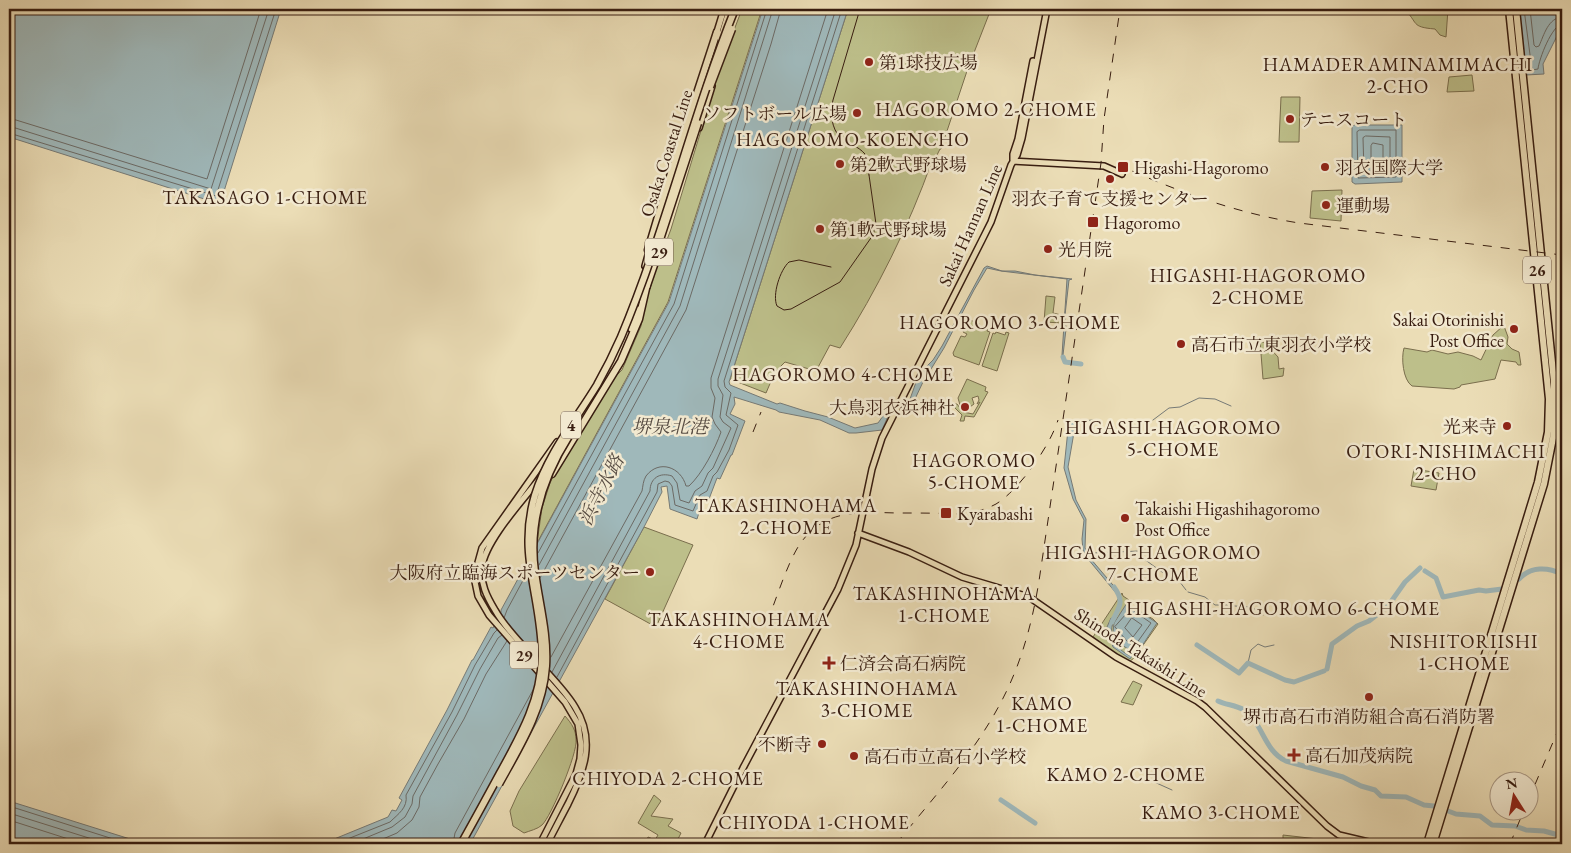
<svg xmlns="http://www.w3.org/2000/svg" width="1571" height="853" font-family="'EB Garamond','Noto Serif JP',serif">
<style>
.green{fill:#bdbf8a;stroke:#7a6e4d}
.water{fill:#9fb8ba;stroke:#767a76}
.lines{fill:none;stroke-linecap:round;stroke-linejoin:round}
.shore{stroke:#6c6a65;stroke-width:1}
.stream{stroke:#767a76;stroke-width:1}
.river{stroke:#9fb8ba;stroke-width:5}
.major-casing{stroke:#381d10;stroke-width:8}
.highway-casing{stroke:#381d10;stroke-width:9}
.major{stroke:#ebddb6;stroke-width:5}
.highway{stroke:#ebddb6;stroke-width:6}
.tram{stroke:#381d10;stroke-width:1}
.rail{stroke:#381d10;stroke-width:1;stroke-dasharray:9 9;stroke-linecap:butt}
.highway-bridge-casing{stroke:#381d10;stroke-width:9;stroke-linecap:butt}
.highway-bridge{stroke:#ebddb6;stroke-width:6}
.poi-dot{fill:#8f2418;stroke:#f2e9d0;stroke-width:2}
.labels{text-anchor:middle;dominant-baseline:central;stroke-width:5;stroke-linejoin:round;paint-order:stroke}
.shield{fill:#f2e9d0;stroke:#705a4a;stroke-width:1}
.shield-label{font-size:16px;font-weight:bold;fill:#381d10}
.poi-label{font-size:18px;fill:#381d10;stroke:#f2e9d0;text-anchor:start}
.street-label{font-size:18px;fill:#381d10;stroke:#f2e9d0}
.neighbourhood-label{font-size:19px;letter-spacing:1px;fill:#381d10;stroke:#f2e9d0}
.water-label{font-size:19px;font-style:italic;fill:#574c43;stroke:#f2e9d0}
</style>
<rect width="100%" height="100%" fill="#ebddb6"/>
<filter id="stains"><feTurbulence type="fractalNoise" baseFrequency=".004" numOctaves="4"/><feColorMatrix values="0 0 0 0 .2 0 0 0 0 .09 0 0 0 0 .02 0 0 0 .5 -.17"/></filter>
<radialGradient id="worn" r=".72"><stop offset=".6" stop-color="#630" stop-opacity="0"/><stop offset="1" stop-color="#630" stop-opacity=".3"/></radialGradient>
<!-- green -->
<path class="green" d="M742,9h20l-94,293 -131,241 5,-35 8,-25 8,-17 57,-89 7,-7 19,-44 8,-38 22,-59 32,-105 8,-33z
M848,9h143l-23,59 -27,81h-1l-6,12h-2c-23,65 -55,129 -92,187l-10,-3 -14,26 -31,-9 -10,10 -9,21 -36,-14z
M1404,9h44l-2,28 -6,-2 -5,-6c-25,-2 -16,-6 -31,-20z
M1472,75l2,16 -27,1 2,-15z
M1281,97h19l-1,45h-20z
M1342,190l-1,31 -31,-3 2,-27z
M1046,296l9,1 -2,16 8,2 1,8 -18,-1z
M969,320l10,3v4l9,2 -1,2 3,1 -11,33 -25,-9 -1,-3 8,-17 4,1 2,-3 -4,-2z
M1503,326h1l4,11 -1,7 5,5 7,3 2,13h-3l-2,-3 -15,-2 -6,19 -34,6 -1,2 -6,2 -42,-3c-9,-6 -11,-28 -8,-38l23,4 5,-2 16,4 10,-2 15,4 8,4 12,-25z
M996,332l9,3 1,-3 3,1 -12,38 -15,-5 11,-33 2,1z
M1260,341l5,2 13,14 1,12 5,-1 -1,8 -20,3z
M967,379l19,8 -1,4 3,1 -14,25 -9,-1 -1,5h-4l2,-6 -7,-7v-4h2l6,8 10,2 7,-12 -3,2 2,-4 -1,-4 -6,2 2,6 -7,5 -7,-4 -2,-7z
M1414,469l25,4 -3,17 -25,-4z
M644,527l49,18 -37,82 -51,-28z
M1122,593l1,3 6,4 -2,4 26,15 5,5 -24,34 -5,4 -10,-6 -26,-19z
M1133,681l9,4 -9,20 -12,-3z
M565,716c7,8 11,14 11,24 2,12 -25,77 -34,85 -4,4 -13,6 -18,8l-11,-7 -3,-15 9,-20z
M654,795l7,6 -10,15 22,3 -5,7 13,7 -4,8 2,3h-34l3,-7 7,3 3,-5 -20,-12z
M1283,835l52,6 5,-3 18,6h-75z"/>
<!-- water -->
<path class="water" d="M9,9h272l-61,195 -211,-67z
M763,9h85l-119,373 1,3 47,19 3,-1 25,8 23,6 27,11 23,-5 10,-14 16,-6 6,-4 9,-25 14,-14 9,-14 42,-78 3,-2 15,5h13l20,4 37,4 -3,1 -4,35 1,14 -3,26 2,7 -3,-7 5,-76 -66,-8 -14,-3 -13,22 -30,58 -21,34 -9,19 -7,6 -18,7 -7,16 -26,3h-7l-29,-13 -41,-8 -3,-2 -42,-13 1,7 -5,10 15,7 -13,34h-1l-11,24 -3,-1 -8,21 -5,-2 -7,22 -27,-10 -3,-23 -6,1 1,5 -18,35 -174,317h-148l66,-27 4,-7 4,1 6,-11 -3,-2 48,-88 25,-50h1l18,-33 2,1 8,-16v-2l168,-308z
M1519,9h43v17l-19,38 1,10 -18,1z
M1354,125h48v57l-47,2 -3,-2v-55z
M1069,420l7,1 -8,46 8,33 10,19 -1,29 5,10 28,33 -2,2 -28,-34 -5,-9 -1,-11 2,-19 -11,-21 -9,-31z
M1127,603l30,20 -23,35 -2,-2 -2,3 -17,-12 -6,-20 4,-9 4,1c-9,15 1,30 15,37l-4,-4 2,-3 -9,-6 2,-3 -7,-5 1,-2 -2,-1 1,-9z
M9,801l137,43h-137z"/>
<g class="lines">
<!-- shore -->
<path class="shore" d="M1524,9l8,61 6,-1c1,-10 14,-44 24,-45
M1530,9l4,36 2,2 3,-1c5,-11 9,-28 23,-29
M9,119l7,1 191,59 54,-170
M9,126l202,63 58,-180
M1360,130h36v47l-38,1 -1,-46z
M9,133l207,63 60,-187
M1366,136l24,1v34h-26l-1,-33z
M1373,143l10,2v17l-1,2h-9l-2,-1v-17z
M538,553l136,-249 93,-295
M539,565l141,-259 93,-297
M540,578l146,-268 85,-266 10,-35
M1131,609l20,14 -17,24c-8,-5 -12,-13 -19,-20z
M504,618l3,-8 20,-37
M1132,618l10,7 -9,12 -8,-9z
M551,657l91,-166c1,-5 1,-10 4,-15 13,-17 35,-9 40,10h3c13,-12 26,-37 32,-54l-6,-8 -3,-7 3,-19 -4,-10v-10l117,-369
M552,672l98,-181c0,-13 10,-19 22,-15l5,7 3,17 9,3 6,-12 7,-5 6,-13 5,-5 18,-40 -8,-6 -3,-5 3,-22 -5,-9v-7l118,-370
M557,677l100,-185 1,-8 7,-3 4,1 3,4 3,19 18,6 7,-16 7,-4 6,-15 4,-4 12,-22 9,-25 -12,-10 5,-22 -6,-6 -1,-6 118,-372
M9,806l120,38
M9,813l99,31
M9,820l75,24
M335,844l55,-22c8,-8 18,-14 16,-27l46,-83 23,-47 19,-32 3,-3
M351,844l41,-17 13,-10 7,-13 1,-8 44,-81 23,-46 18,-31 4,-3
M371,844l26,-11 15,-13 7,-13 1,-10 18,-33 26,-45 22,-45 21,-33
M453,844l2,-11 78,-143"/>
<!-- stream -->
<path class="stream" d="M1153,420l16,-12 11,-1 19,-9 16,1 16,7
M1082,421l11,-1
M1093,553l46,-2 4,4
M1144,559l18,13 8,3
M1173,576l3,1 10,13
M1188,592l17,5 10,8h17
M1235,606l15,1
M1253,608l10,7
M1248,663l3,-13 7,-6 7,3 9,-2
M1152,781l20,9"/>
<!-- river -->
<path class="river" d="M1063,357l2,5 16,2
M1425,571l11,7 7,19 36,-7 7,1 16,-2
M1519,579c12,-13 29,-12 43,-5
M1112,622c7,-15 13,-20 2,-35
M1197,645l42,28 9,-10 37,17 9,2 30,-11
M1327,669l5,-25 25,-18 12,-5 19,-15 17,-24 15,-14
M1218,701c8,4 18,4 26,9 19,13 20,41 42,51l57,16 18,9 14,4 6,6 25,1 18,8 10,1
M1001,800l34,23
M1448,811l8,3 24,2 12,9 23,1 11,4 18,1 18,5"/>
<defs>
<path id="major" d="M716,35l8,-26
M699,128l13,-42
M1013,160v-6l5,-15 15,-78
M1013,161l91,5 18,8
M669,190l20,-63
M645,266l5,-18
M647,287l11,-32
M631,329l8,-20
M540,478c-17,22 -55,63 -58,89 -2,16 5,30 13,43 10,18 25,32 38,47 14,16 31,32 42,50 21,33 9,65 -7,97 -7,13 -14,27 -21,40
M858,533l51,19 53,25 67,20 87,60 81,44 8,6 122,119 12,9 38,9
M540,844l36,-70 4,-15 1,-14 -3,-21 -13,-22 -76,-87 -11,-19 -4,-19 8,-29 75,-106
M705,844l38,-76 95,-179 18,-44 16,-76 10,-31 100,-198 9,-18 20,-57 6,-10 5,-17 25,-129"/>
<path id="highway" d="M721,39l9,-30
M648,250l23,-77 46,-141
M552,474l69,-113 18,-42 8,-35
M1427,844l111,-362 10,-50 1,-33 -40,-390
M1433,844l111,-360 10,-51v-51l-38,-373"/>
</defs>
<!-- major casing -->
<use href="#major" class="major-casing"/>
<!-- highway casing -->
<use href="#highway" class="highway-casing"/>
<!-- major -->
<use href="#major" class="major"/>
<!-- highway -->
<use href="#highway" class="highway"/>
<!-- tram -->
<path class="tram" d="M860,9l-27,91c-3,12 -2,29 8,38 8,6 17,8 24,16l4,21
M831,267l-32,-7 -10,2c-9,8 -17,33 -12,44l7,4 7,-1 49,-27 33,-47 3,-11 -7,-49"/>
<!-- rail -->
<path class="rail" d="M1116,164c58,26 119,49 183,59l263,32
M753,432l8,-20
M767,622c9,-22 19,-55 31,-75 24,-38 59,-35 99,-34 20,0 41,0 62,1 13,-1 26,-4 37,-10 23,-14 54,-58 62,-84
M1528,801l34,-80
M896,844c36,-45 77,-89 104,-140 21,-39 32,-80 39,-123l62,-418 3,-44 16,-110
M1510,844l14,-34"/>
<defs>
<path id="highway-bridge" d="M710,87l22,-58
M654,258l44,-135
M499,784c21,-38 44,-74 47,-118 2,-32 -7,-63 -11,-94 -7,-50 8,-95 34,-136
M461,844c13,-23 26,-47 39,-71 21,-38 41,-73 42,-117 0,-58 -25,-101 -7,-161 13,-41 40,-74 62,-110 9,-16 17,-32 24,-48 45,-107 71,-221 114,-328"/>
</defs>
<!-- highway-bridge casing -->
<use href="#highway-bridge" class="highway-bridge-casing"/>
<!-- highway-bridge -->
<use href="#highway-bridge" class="highway-bridge"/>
</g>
<!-- markers -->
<g class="poi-dot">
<circle cx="869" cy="62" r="5"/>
<circle cx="857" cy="113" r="5"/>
<circle cx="1290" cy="119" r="5"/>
<circle cx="840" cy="164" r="5"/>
<rect x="1117" y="161" width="12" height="12" rx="2.5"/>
<circle cx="1325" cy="167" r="5"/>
<circle cx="1110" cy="179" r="5"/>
<circle cx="1326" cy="205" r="5"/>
<rect x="1087" y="216" width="12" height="12" rx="2.5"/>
<circle cx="820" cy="229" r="5"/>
<circle cx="1048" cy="249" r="5"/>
<circle cx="1514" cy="329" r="5"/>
<circle cx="1181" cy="344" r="5"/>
<circle cx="965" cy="407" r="5"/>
<circle cx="1507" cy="426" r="5"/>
<rect x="940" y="507" width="12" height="12" rx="2.5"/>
<circle cx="1125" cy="518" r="5"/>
<circle cx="650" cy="572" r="5"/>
<path d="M826.5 655.5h5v5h5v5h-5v5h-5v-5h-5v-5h5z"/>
<circle cx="1369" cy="697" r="5"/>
<circle cx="822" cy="744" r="5"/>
<path d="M1291.5 747.5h5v5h5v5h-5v5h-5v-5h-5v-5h5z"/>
<circle cx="854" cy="756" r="5"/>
</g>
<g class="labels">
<!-- shield labels -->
<g class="shield">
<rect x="645" y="238.5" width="28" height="27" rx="4"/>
<rect x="1523" y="256.5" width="28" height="27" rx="4"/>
<rect x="561" y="411.5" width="20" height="27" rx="4"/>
<rect x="510" y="641.5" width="28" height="27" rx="4"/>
</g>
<g class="shield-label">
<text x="659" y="252">29</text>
<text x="1537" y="270">26</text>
<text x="571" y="425">4</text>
<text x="524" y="655">29</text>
</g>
<!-- poi labels -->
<g class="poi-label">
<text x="879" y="62">第1球技広場</text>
<text x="847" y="113" text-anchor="end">ソフトボール広場</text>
<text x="1300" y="119">テニスコート</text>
<text x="850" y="164">第2軟式野球場</text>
<text x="1134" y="167">Higashi-Hagoromo</text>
<text x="1335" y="167">羽衣国際大学</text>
<text x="1110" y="198" text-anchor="middle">羽衣子育て支援センター</text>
<text x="1336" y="205">運動場</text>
<text x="1104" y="222">Hagoromo</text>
<text x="830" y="229">第1軟式野球場</text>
<text x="1058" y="249">光月院</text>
<text x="1504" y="319" text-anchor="end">Sakai Otorinishi<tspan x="1504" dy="21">Post Office</tspan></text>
<text x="1191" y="344">高石市立東羽衣小学校</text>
<text x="955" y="407" text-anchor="end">大鳥羽衣浜神社</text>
<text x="1497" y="426" text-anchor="end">光来寺</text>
<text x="1135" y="508">Takaishi Higashihagoromo<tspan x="1135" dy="21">Post Office</tspan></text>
<text x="957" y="513">Kyarabashi</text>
<text x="640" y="572" text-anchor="end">大阪府立臨海スポーツセンター</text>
<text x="840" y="663">仁済会高石病院</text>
<text x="1369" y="716" text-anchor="middle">堺市高石市消防組合高石消防署</text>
<text x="812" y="744" text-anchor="end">不断寺</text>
<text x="1305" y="755">高石加茂病院</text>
<text x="864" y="756">高石市立高石小学校</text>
</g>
<!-- street labels -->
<g class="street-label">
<text transform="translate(666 153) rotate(-72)">Osaka Coastal Line</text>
<text transform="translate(970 225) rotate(-66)">Sakai Hannan Line</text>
<text transform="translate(1141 652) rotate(32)">Shinoda Takaishi Line</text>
</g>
<!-- neighbourhood labels -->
<g class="neighbourhood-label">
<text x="1398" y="64">HAMADERAMINAMIMACHI<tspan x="1398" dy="22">2-CHO</tspan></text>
<text x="986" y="109">HAGOROMO 2-CHOME</text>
<text x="853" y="139">HAGOROMO-KOENCHO</text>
<text x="265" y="197">TAKASAGO 1-CHOME</text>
<text x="1258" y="275">HIGASHI-HAGOROMO<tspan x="1258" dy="22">2-CHOME</tspan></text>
<text x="1010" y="322">HAGOROMO 3-CHOME</text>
<text x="843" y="374">HAGOROMO 4-CHOME</text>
<text x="1173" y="427">HIGASHI-HAGOROMO<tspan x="1173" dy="22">5-CHOME</tspan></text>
<text x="1446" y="451">OTORI-NISHIMACHI<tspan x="1446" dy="22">2-CHO</tspan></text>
<text x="974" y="460">HAGOROMO<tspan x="974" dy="22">5-CHOME</tspan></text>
<text x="786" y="505">TAKASHINOHAMA<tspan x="786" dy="22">2-CHOME</tspan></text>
<text x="1153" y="552">HIGASHI-HAGOROMO<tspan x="1153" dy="22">7-CHOME</tspan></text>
<text x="944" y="593">TAKASHINOHAMA<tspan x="944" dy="22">1-CHOME</tspan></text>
<text x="1283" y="608">HIGASHI-HAGOROMO 6-CHOME</text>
<text x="739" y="619">TAKASHINOHAMA<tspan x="739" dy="22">4-CHOME</tspan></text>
<text x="1464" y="641">NISHITORIISHI<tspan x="1464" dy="22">1-CHOME</tspan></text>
<text x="867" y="688">TAKASHINOHAMA<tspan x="867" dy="22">3-CHOME</tspan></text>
<text x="1042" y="703">KAMO<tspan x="1042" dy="22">1-CHOME</tspan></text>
<text x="1126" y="774">KAMO 2-CHOME</text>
<text x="668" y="778">CHIYODA 2-CHOME</text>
<text x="1221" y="812">KAMO 3-CHOME</text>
<text x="814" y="822">CHIYODA 1-CHOME</text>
</g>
<!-- water labels -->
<g class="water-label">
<text x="670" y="426">堺泉北港</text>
<text transform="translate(601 490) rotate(-63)">浜寺水路</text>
</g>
</g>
<!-- margin -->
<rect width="1571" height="853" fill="none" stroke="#ebddb6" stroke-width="30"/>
<rect x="10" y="10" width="1551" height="833" fill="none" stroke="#381d10" stroke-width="2.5"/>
<rect x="15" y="15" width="1541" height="823" fill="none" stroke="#381d10"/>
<!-- north arrow -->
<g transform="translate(1514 796) rotate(349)"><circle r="24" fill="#f2e9d0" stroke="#a89783"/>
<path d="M0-4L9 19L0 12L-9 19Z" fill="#8f2418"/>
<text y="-8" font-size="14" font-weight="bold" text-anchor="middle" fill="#381d10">N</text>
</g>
<rect width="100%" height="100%" filter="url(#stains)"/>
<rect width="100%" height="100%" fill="url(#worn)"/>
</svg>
